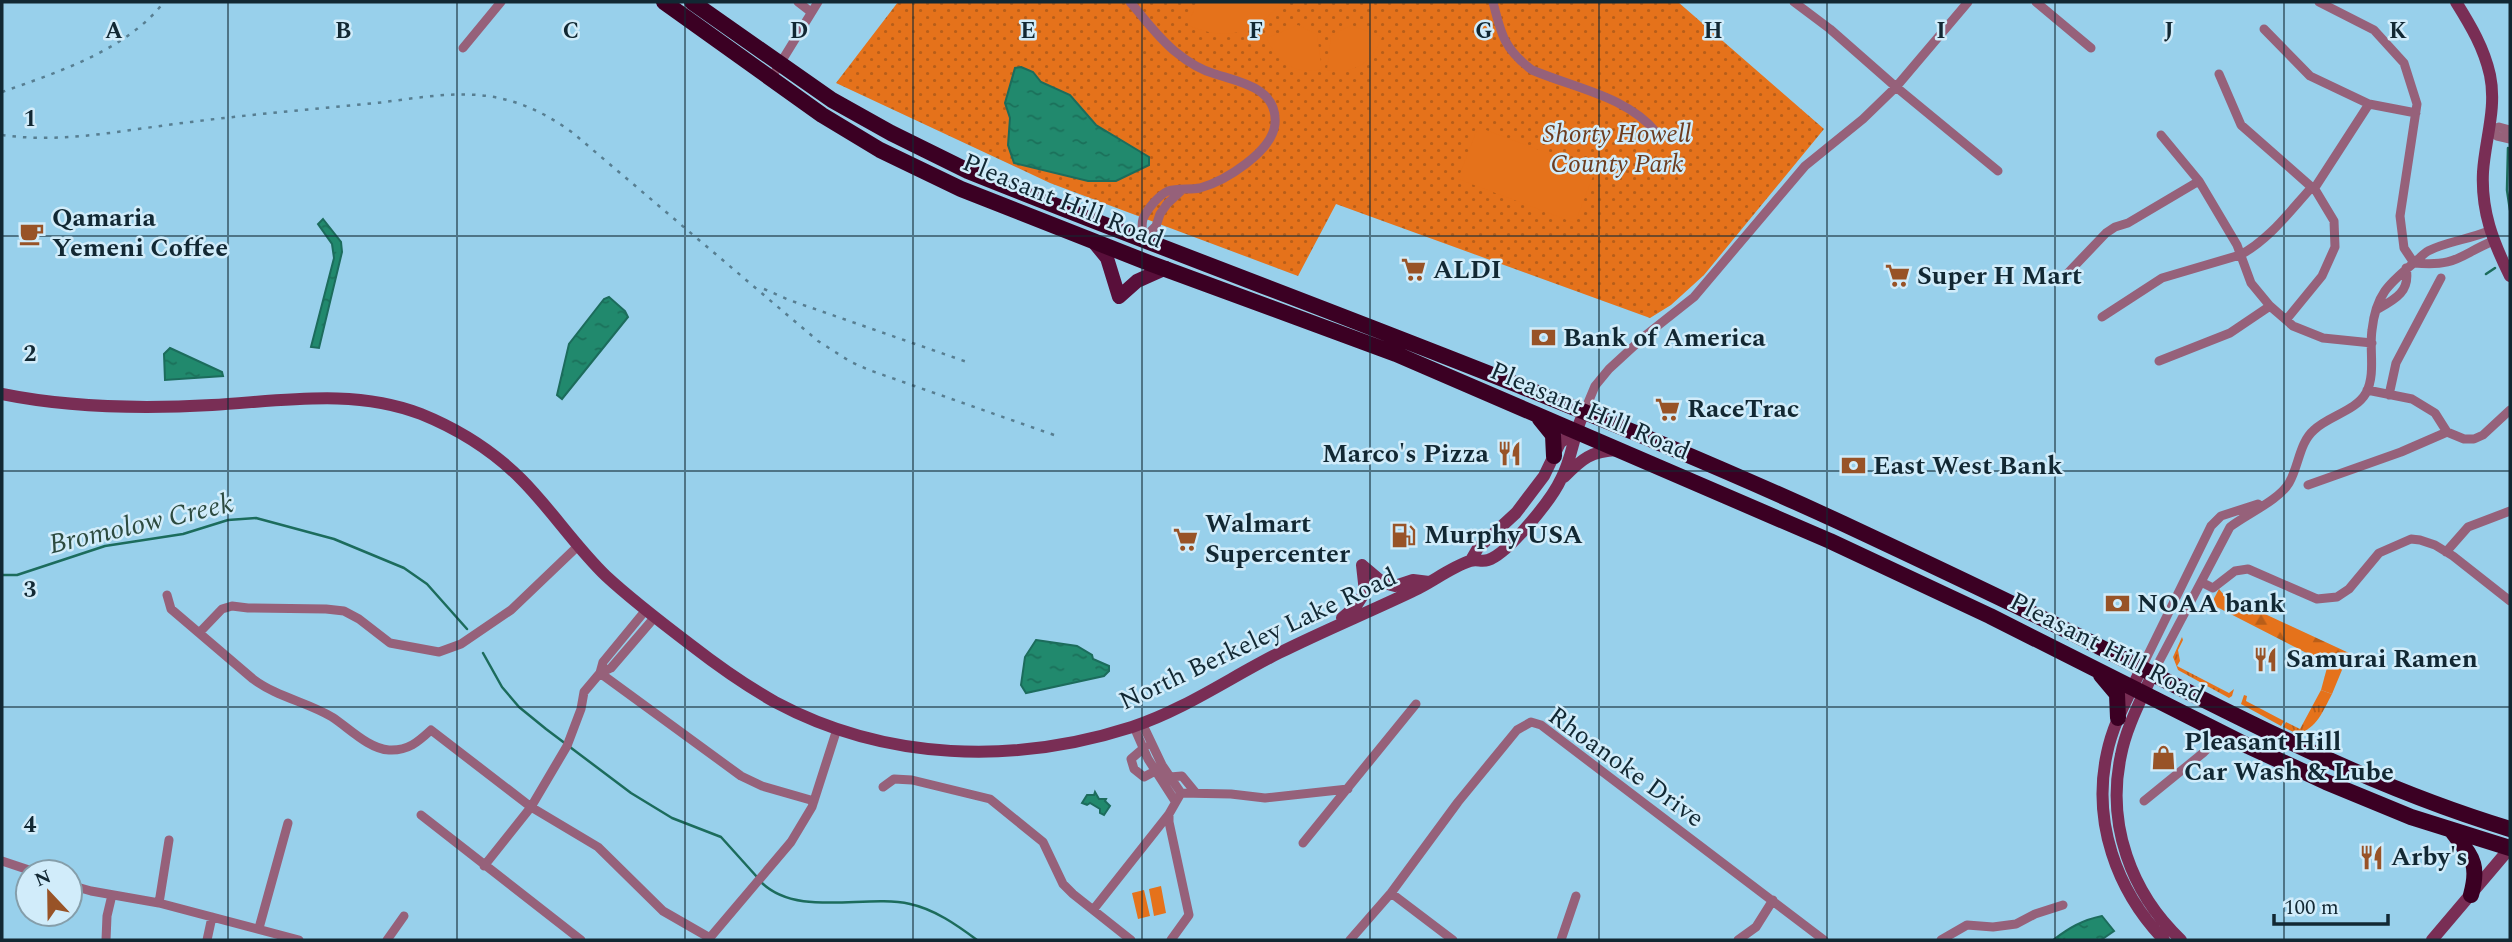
<svg xmlns="http://www.w3.org/2000/svg" width="2512" height="942" font-family="Spectral,serif">
<style>
.grass{fill:url(#grass-tufts)}
.forest{fill:url(#forest-firs)}
.park{fill:url(#park-dots)}
.pitch{fill:#e5721b}
.water{fill:url(#water-ripples);stroke:#1c6c5c;stroke-width:2}
.lines{fill:none;stroke-linecap:round;stroke-linejoin:round}
.stream{stroke:#1c6c5c;stroke-width:2.5}
.street{stroke:#96617a;stroke-width:9}
.secondary{stroke:#792e55;stroke-width:12}
.primary{stroke:#590f3a;stroke-width:14}
.highway{stroke:#3b0023;stroke-width:16}
.rail{stroke:#577e91;stroke-width:2.5;stroke-dasharray:3.5 7;stroke-linecap:butt}
.grid{fill:none;stroke:#122833;stroke-width:2;stroke-opacity:0.55}
.labels{text-anchor:middle;dominant-baseline:central;stroke-width:5;stroke-linejoin:round;paint-order:stroke}
.park-label{font-size:26px;font-style:italic;fill:#6c3c1f;stroke:#d1ecfa}
.street-label{font-size:26px;fill:#122833;stroke:#d1ecfa}
.poi-label{font-size:26px;font-weight:bold;fill:#122833;stroke:#d1ecfa;text-anchor:start}
.water-label{font-size:28px;font-style:italic;fill:#2d4b40;stroke:#d1ecfa}
.grid-label{font-size:23px;text-anchor:middle;font-weight:bold;fill:#122833;stroke:#d1ecfa;stroke-width:5;stroke-linejoin:round;paint-order:stroke}
</style>
<defs>
<pattern id="grass-tufts" width="24" height="20" patternUnits="userSpaceOnUse" patternTransform="scale(1.75)"><rect width="24" height="20" fill="#e5721b"/><path d="M3 7l-1-3M5 7V3M7 7l1-3M15 17l-1-3M17 17v-4M19 17l1-3" fill="none" stroke="#b85e19"/></pattern>
<pattern id="forest-firs" width="22" height="20" patternUnits="userSpaceOnUse" patternTransform="scale(1.75)"><rect width="22" height="20" fill="#e5721b"/><path d="M5 1l3.5 6h-7zM16 11l3.5 6h-7z" fill="#b85e19"/></pattern>
<pattern id="park-dots" width="8" height="8" patternUnits="userSpaceOnUse" patternTransform="scale(1.75)"><rect width="8" height="8" fill="#e5721b"/><path d="M2 2h.1M6 6h.1" fill="none" stroke="#b85e19" stroke-width="1.8" stroke-linecap="round"/></pattern>
<pattern id="water-ripples" width="26" height="14" patternUnits="userSpaceOnUse" patternTransform="scale(1.75)"><rect width="26" height="14" fill="#21896d"/><path d="M2 4q2-2 4 0t4 0M15 11q2-2 4 0t4 0" fill="none" stroke="#1b705a"/></pattern>
</defs>
<rect width="100%" height="100%" fill="#98d0eb"/>
<!-- grass -->
<path class="grass" d="M2182,637l1,3 -5,10 2,11 -3,5 52,27 5,-4 -2,7 -3,2 -51,-28 -5,-13z
M2321,690l11,4c-9,17 -15,34 -34,40l-15,-7 3,-5 14,7z
M2244,695l3,1 -1,5 38,20 -3,5 -40,-22z"/>
<!-- forest -->
<path class="forest" d="M2219,589l5,6 125,58 -17,41 -11,-4 7,-26 -117,-60z"/>
<!-- park -->
<path class="park" d="M898,2h780l146,127 -120,146 -33,30 -21,13 -314,-114 -38,72 -248,-93 -214,-100z"/>
<!-- pitch -->
<path class="pitch" d="M1197,2h85c-26,32 -57,40 -94,23z
M1298,25l19,10 5,34c-26,7 -47,-7 -55,-31z
M1351,25l31,12c-9,25 -28,38 -55,33l4,-34z
M1478,127l117,44 -20,52 -117,-44z
M1161,886l5,27 -12,3 -5,-27z
M1144,890l6,26 -12,3 -6,-26z"/>
<!-- water -->
<path class="water" d="M1021,67l12,5 8,10 29,13 26,30 53,32v8l-33,16h-28l-74,-18 -6,-18 2,-27 -5,-15 10,-35z
M323,219l18,23 1,10 -23,96 -8,-1 23,-89 -2,-14 -14,-20z
M609,297l16,14 3,6 -66,82 -5,-4 12,-51 35,-45z
M170,348l52,24 1,4 -58,4 -1,-26z
M1036,640l41,6 15,9 1,4 16,7v5l-5,5 -78,17 -5,-8 4,-28z
M1095,792l4,7h7l-1,2 5,5 -6,9 -4,-2v-4l-10,-6 -3,2 -5,-2 5,-8h7z
M2102,916l12,15 -13,9h-48c16,-12 29,-20 49,-24z"/>
<g class="lines">
<!-- stream -->
<path class="stream" d="M2508,148l-1,42 3,20
M2510,258v-2
M2486,274l9,-6
M2,575h15l88,-29 78,-12 45,-14 28,-2 78,21 70,29 23,16 40,45
M483,653l19,34 17,20 27,22 85,64 41,25 49,19 36,40
M761,882c36,36 104,12 149,22 24,5 47,21 67,36"/>
<!-- street -->
<path class="street" d="M798,2l13,10
M1130,2c15,17 29,37 47,51 11,9 24,17 38,21 25,8 63,14 60,50 -3,28 -50,57 -75,64 -10,2 -22,0 -32,3 -9,4 -21,18 -25,28 -2,6 0,15 -1,21
M1493,2c8,32 11,47 39,68 42,18 95,26 125,63
M1794,2l36,27 66,58 102,84
M2036,2l55,46
M2319,2l55,28 30,33 13,41 -17,112 4,32 10,15c42,4 44,-7 79,-22
M2264,29l46,47 59,28 47,9
M463,48l38,-46
M2219,74l22,51 75,66 18,30 1,26 -13,29 -36,44
M770,80l48,-78
M2490,130l7,6 13,3
M2490,130l9,-3 11,3
M2161,135l38,46 38,64 14,38 19,23 23,20 30,12 49,5
M2314,189l55,-85
M1142,240l14,-14 4,-12 7,-10 15,-14
M2064,277l42,-44 9,-6 13,-4 71,-42
M2376,310c18,-10 35,-18 30,-42
M2102,317l60,-39 78,-23c29,-15 50,-44 72,-68
M2159,361l71,-28 40,-27
M2367,390l45,9 23,14 12,19 17,7h10l9,-4 27,-25
M2389,395l7,-32 45,-85
M1585,410l10,-24 14,-17 37,-34 48,-38 111,-131 58,-47 33,-32 72,-85
M2308,485l93,-33 46,-20
M2446,552l22,-25 42,-16
M2201,582l12,6 22,-17 13,-2 69,30 20,-2 12,-8 30,-36 32,-14 9,1 15,5 18,11 57,45
M167,595l4,14 82,70c24,18 54,23 79,38 17,11 37,32 57,33 19,1 29,-8 42,-20l100,77 67,40 65,64 47,27
M199,633l23,-24 10,-3 16,2 78,1 18,2 15,8 31,24 49,9 22,-8 50,-34 67,-64
M2141,669l70,-143 10,-10 37,-12
M600,673l141,103 21,10 52,15
M600,673l11,-5 43,-50
M2152,675l78,-148c17,-13 49,-27 59,-44 10,-17 10,-40 25,-53 14,-14 42,-19 52,-37 10,-19 3,-43 6,-63 4,-37 18,-47 44,-69 4,-3 8,-8 12,-10 17,-9 42,-12 61,-20
M1142,723l20,42 19,28
M1134,727l14,32 27,42
M1145,747l-14,12 3,10 10,8 15,-8
M1170,777l12,-1 14,17
M883,787l11,-8 18,1 78,19 53,43 20,42 10,10 58,46
M1181,793l50,1 34,4 83,-9
M2144,801l59,-48 20,-20
M1169,814v8l20,93 -18,25
M421,815l160,125
M1303,843l113,-139
M2,861l33,11
M484,866l47,-59 36,-61 14,-37 3,-17 16,-19 3,-11 42,-51
M70,885l21,6 68,12 140,37
M1391,893l62,47
M159,903l10,-63
M1093,910l76,-96 12,-21
M259,928l29,-105
M106,940l1,-24 5,-21
M207,940l5,-23
M387,940l17,-24
M708,940l83,-98 21,-35 25,-78
M1350,940l41,-47 67,-91 59,-72 14,-8 10,3 283,215
M1561,940l15,-44
M1738,940l18,-13 17,-27
M1941,940l26,-15 26,2 23,-3 19,-10 28,-9"/>
<!-- secondary -->
<path class="secondary" d="M2456,2c15,24 28,46 34,73 7,33 -5,65 -7,97 -2,39 10,70 27,104
M2,394c69,14 140,15 210,11 70,-4 142,-17 209,9 37,15 72,37 100,65 30,30 54,67 85,97 27,25 56,47 85,69 27,21 54,40 84,57 110,59 239,63 357,25 52,-17 99,-50 147,-74 44,-22 90,-41 134,-62 18,-8 38,-24 57,-30 6,-2 12,1 18,-1 20,-6 64,-61 73,-81 12,-22 12,-46 24,-69
M1564,477c18,-18 27,-26 53,-27
M1471,560l7,-12 38,-35 28,-37 16,-33 14,-12
M1362,565l19,16 10,4 4,1 18,-6 16,2
M1342,618l14,-12 9,-14 -3,-27
M2141,669c-12,27 -28,54 -34,84 -15,68 9,137 57,187
M2152,675c-11,25 -26,53 -31,80 -15,69 10,138 60,185
M2432,940l78,-92"/>
<!-- primary -->
<path class="primary" d="M1093,241l14,17 12,39 18,-16 29,-13"/>
<!-- highway -->
<path class="highway" d="M664,2l158,113 58,35 81,39 188,74 247,91 434,187 160,75 258,130 78,36 85,35 99,31
M692,2l140,98 59,33 77,38c292,117 590,221 876,353 79,37 158,74 236,113 141,71 278,146 430,192
M1540,419l13,16 1,21
M2101,675l16,19 1,24
M2452,831c19,26 28,31 19,64"/>
<!-- rail -->
<path class="rail" d="M2,92c56,-20 125,-42 162,-90
M2,135c64,9 126,-6 189,-13 62,-8 124,-13 185,-19 36,-4 75,-12 111,-7 32,4 60,18 86,37l245,208 33,21 18,8 188,66
M764,289l25,11 178,62"/>
</g>
<!-- grid -->
<path class="grid" d="M228,2v938M457,2v938M685,2v938M913,2v938M1142,2v938M1370,2v938M1599,2v938M1827,2v938M2055,2v938M2284,2v938M2,236h2508M2,471h2508M2,707h2508"/>
<!-- icons -->
<defs>
<symbol id="cafe-bare" viewBox="-9 -9 18 18"><path d="M-5.5-4.5H6V0H3Q3 3.5 0 3.5H-2.5Q-5.5 3.5-5.5 0ZM3-3.2v2h1.7v-2ZM-6 4.5H4V6H-6Z" fill="#985327" stroke="#d1ecfa" stroke-width="2.5" paint-order="stroke"/></symbol>
<symbol id="supermarket-bare" viewBox="-9 -9 18 18"><path d="M-6-5.5h2.5l.6 2H6L4.5 2H-2.5L-4.4-4H-6ZM-1.5 3.2a1.3 1.3 0 1 0 .1 0ZM3 3.2a1.3 1.3 0 1 0 .1 0Z" fill="#985327" stroke="#d1ecfa" stroke-width="2.5" paint-order="stroke"/></symbol>
<symbol id="bank-bare" viewBox="-9 -9 18 18"><path d="M-6-4H6V4H-6ZM0-2.3a2.3 2.3 0 1 0 0 4.6a2.3 2.3 0 1 0 0-4.6Z" fill="#985327" stroke="#d1ecfa" stroke-width="2.5" paint-order="stroke"/></symbol>
<symbol id="restaurant-bare" viewBox="-9 -9 18 18"><path d="M-5-6h1v4h1v-4h1v4h1v-4h1v5L-1.5 .5V6h-2V.5L-5-1ZM5-6V6H3V1.5H1.5Q1.5-4 5-6Z" fill="#985327" stroke="#d1ecfa" stroke-width="2.5" paint-order="stroke"/></symbol>
<symbol id="fuel-bare" viewBox="-9 -9 18 18"><path d="M-5.5-6h7V0h2V4h1.3V-2.5L3-4.5l.8-.8L6-3V5H2.5V1h-1V6h-7ZM-4.2-4.7v3.2H.2V-4.7Z" fill="#985327" stroke="#d1ecfa" stroke-width="2.5" paint-order="stroke"/></symbol>
<symbol id="shop-bare" viewBox="-9 -9 18 18"><path d="M-5-2.5h2.3a2.7 3.5 0 0 1 5.4 0H5L5.5 6h-11ZM-1.5-2.5h3a1.5 2.3 0 0 0-3 0Z" fill="#985327" stroke="#d1ecfa" stroke-width="2.5" paint-order="stroke"/></symbol>
</defs>
<g fill-rule="evenodd">
<use href="#cafe-bare" x="14" y="216" width="35" height="35"/>
<use href="#supermarket-bare" x="1396" y="252" width="35" height="35"/>
<use href="#supermarket-bare" x="1880" y="258" width="35" height="35"/>
<use href="#bank-bare" x="1526" y="320" width="35" height="35"/>
<use href="#supermarket-bare" x="1650" y="392" width="35" height="35"/>
<use href="#restaurant-bare" x="1492" y="436" width="35" height="35"/>
<use href="#bank-bare" x="1836" y="448" width="35" height="35"/>
<use href="#fuel-bare" x="1386" y="518" width="35" height="35"/>
<use href="#supermarket-bare" x="1168" y="522" width="35" height="35"/>
<use href="#bank-bare" x="2100" y="586" width="35" height="35"/>
<use href="#restaurant-bare" x="2248" y="642" width="35" height="35"/>
<use href="#shop-bare" x="2146" y="740" width="35" height="35"/>
<use href="#restaurant-bare" x="2354" y="840" width="35" height="35"/>
</g>
<g class="labels">
<!-- park labels -->
<g class="park-label">
<text x="1617" y="134">Shorty Howell<tspan x="1617" dy="30">County Park</tspan></text>
</g>
<!-- street labels -->
<g class="street-label">
<text transform="translate(1063 201) rotate(22)">Pleasant Hill Road</text>
<text transform="translate(1590 411) rotate(23)">Pleasant Hill Road</text>
<text transform="translate(1258 639) rotate(-25)">North Berkeley Lake Road</text>
<text transform="translate(2107 648) rotate(27)">Pleasant Hill Road</text>
<text transform="translate(1626 767) rotate(36)">Rhoanoke Drive</text>
</g>
<!-- poi labels -->
<g class="poi-label">
<text x="52" y="218">Qamaria<tspan x="52" dy="30">Yemeni Coffee</tspan></text>
<text x="1433" y="270">ALDI</text>
<text x="1917" y="276">Super H Mart</text>
<text x="1563" y="338">Bank of America</text>
<text x="1687" y="409">RaceTrac</text>
<text x="1489" y="454" text-anchor="end">Marco's Pizza</text>
<text x="1873" y="466">East West Bank</text>
<text x="1205" y="524">Walmart<tspan x="1205" dy="30">Supercenter</tspan></text>
<text x="1424" y="535">Murphy USA</text>
<text x="2137" y="604">NOAA bank</text>
<text x="2286" y="659">Samurai Ramen</text>
<text x="2184" y="742">Pleasant Hill<tspan x="2184" dy="30">Car Wash &amp; Lube</tspan></text>
<text x="2391" y="857">Arby's</text>
</g>
<!-- water labels -->
<g class="water-label">
<text transform="translate(141 524) rotate(-13)">Bromolow Creek</text>
</g>
</g>
<g class="grid-label">
<text x="114" y="38">A</text>
<text x="343" y="38">B</text>
<text x="571" y="38">C</text>
<text x="799" y="38">D</text>
<text x="1028" y="38">E</text>
<text x="1256" y="38">F</text>
<text x="1484" y="38">G</text>
<text x="1713" y="38">H</text>
<text x="1941" y="38">I</text>
<text x="2169" y="38">J</text>
<text x="2398" y="38">K</text>
<text x="30" y="126">1</text>
<text x="30" y="361">2</text>
<text x="30" y="597">3</text>
<text x="30" y="832">4</text>
</g>
<!-- border -->
<rect width="2512" height="942" fill="none" stroke="#122833" stroke-width="7"/>
<!-- north arrow -->
<g transform="translate(49 893) rotate(338)"><circle r="33" fill="#d1ecfa" stroke="#859eaa" stroke-width="2"/>
<path d="M0-5L12 26L0 18L-12 26Z" fill="#985327"/>
<text y="-10" font-size="19" font-weight="bold" text-anchor="middle" fill="#122833">N</text>
</g>
<!-- scale -->
<path d="M2274 914v10h114v-10" fill="none" stroke="#122833" stroke-width="3.5"/>
<text x="2284" y="914" font-size="21" fill="#122833" stroke="#d1ecfa" stroke-width="5" paint-order="stroke">100 m</text>
</svg>
